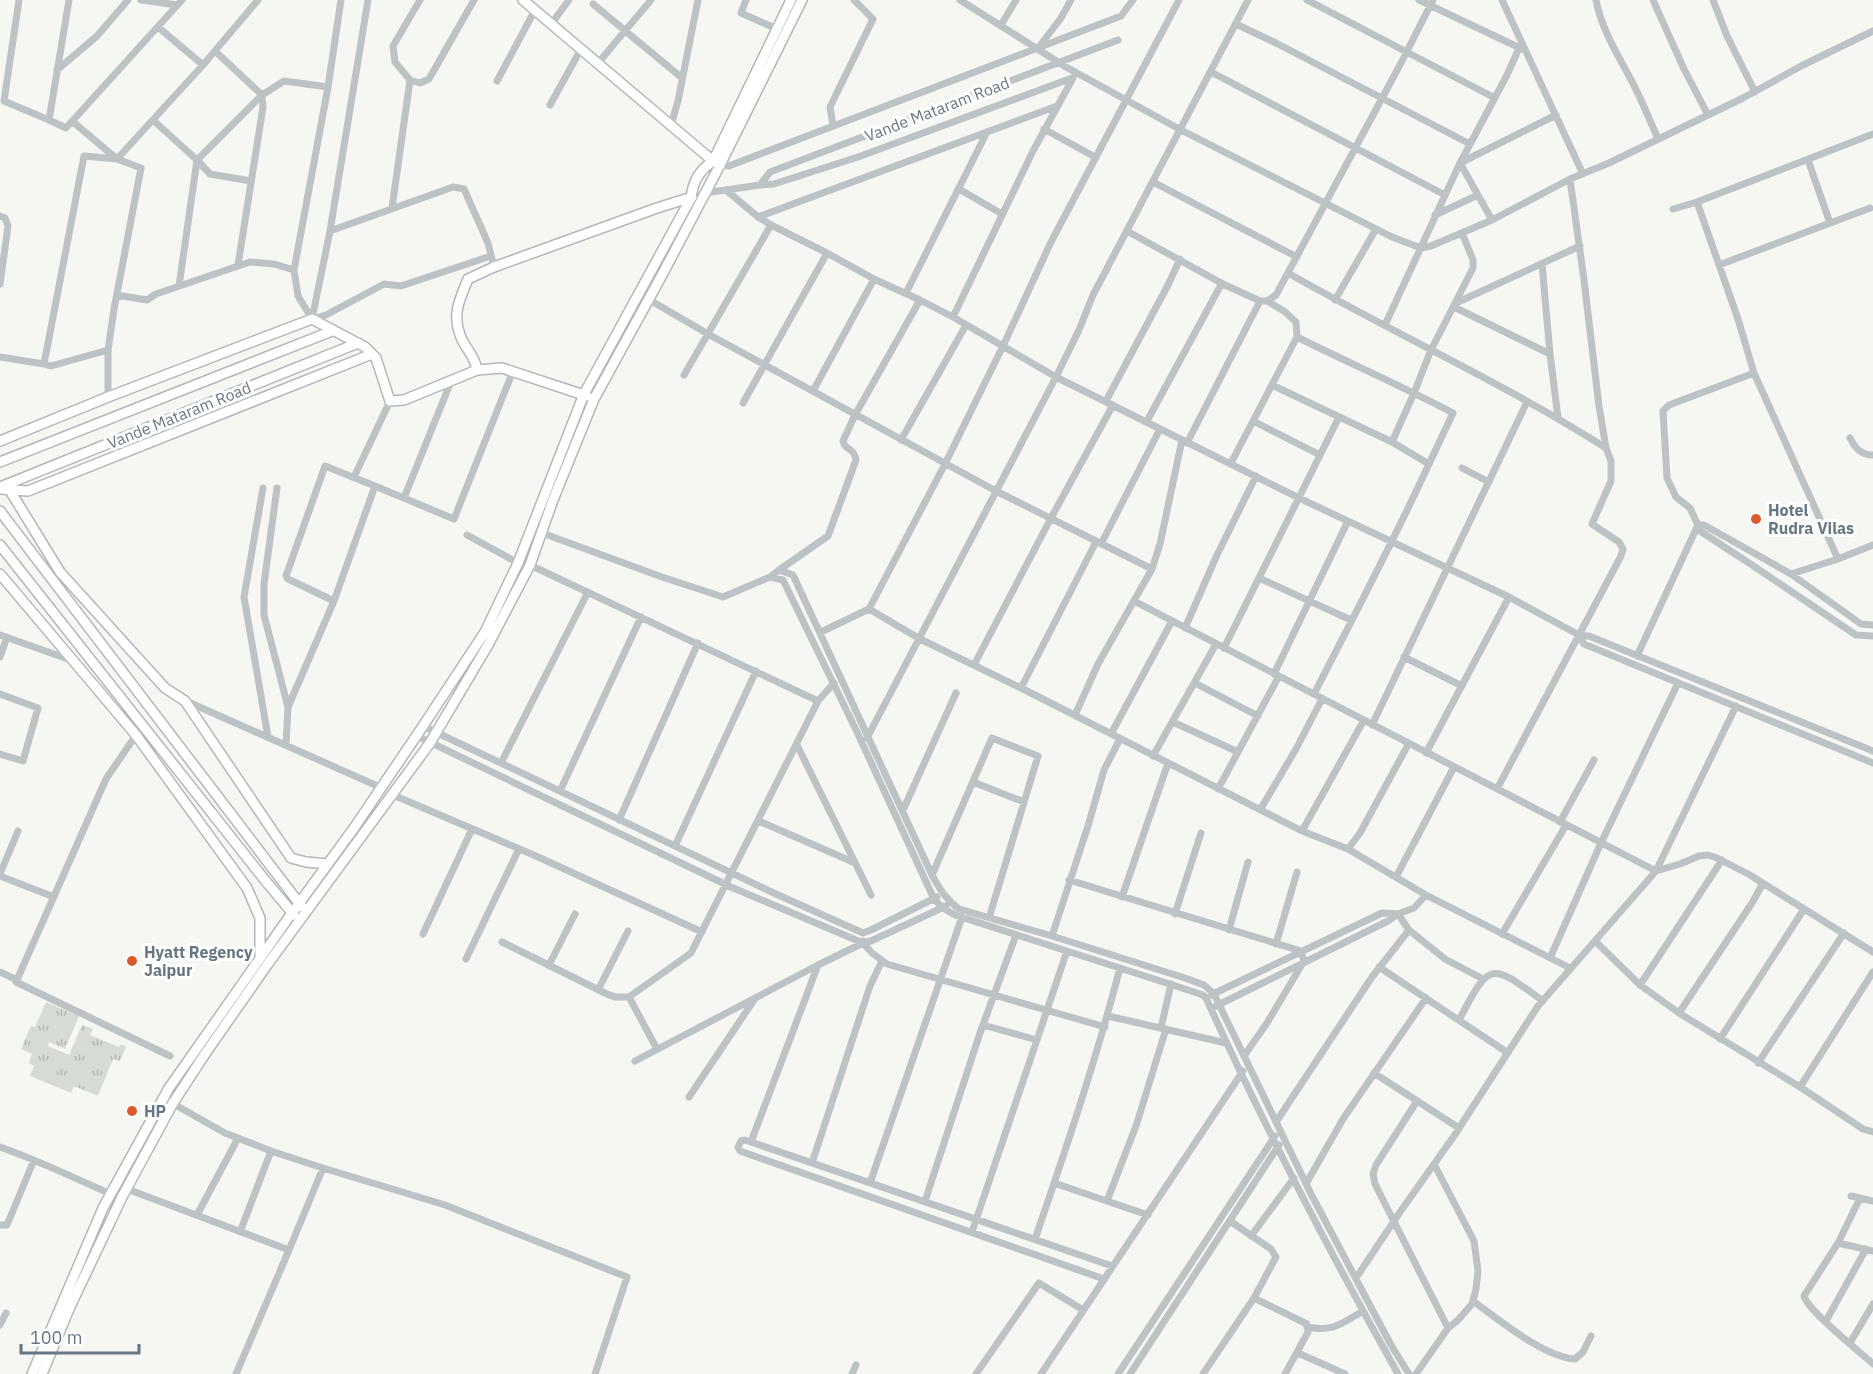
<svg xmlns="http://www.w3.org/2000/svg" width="1873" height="1374" font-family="'IBM Plex Sans',sans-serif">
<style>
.grass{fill:url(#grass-tufts)}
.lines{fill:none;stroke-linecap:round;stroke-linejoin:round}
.secondary-casing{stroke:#b2b7bc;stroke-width:12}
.street{stroke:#bdc2c5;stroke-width:7}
.secondary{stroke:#fff;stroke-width:9}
.poi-dot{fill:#dc592e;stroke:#fff;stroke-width:2}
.labels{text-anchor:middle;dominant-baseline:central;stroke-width:6;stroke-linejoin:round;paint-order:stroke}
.street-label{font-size:16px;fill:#677683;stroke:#fff}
.poi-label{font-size:16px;font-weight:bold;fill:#677683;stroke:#fff;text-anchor:start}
</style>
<defs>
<pattern id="grass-tufts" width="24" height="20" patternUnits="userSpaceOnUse" patternTransform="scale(1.5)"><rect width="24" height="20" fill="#d6dbd3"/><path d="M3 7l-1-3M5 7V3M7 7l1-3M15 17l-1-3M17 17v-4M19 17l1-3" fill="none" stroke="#b1b6b1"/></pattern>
</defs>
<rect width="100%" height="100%" fill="#f6f7f3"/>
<!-- grass -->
<path class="grass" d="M46,1002l33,14 -14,33 -16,-7 -1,4 21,9 13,-30 11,4 -3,6 29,12 2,-3 5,3 -6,14 -7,-2 -15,37 -24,-10 -3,7 -41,-17 4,-10 -5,-3 3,-9 -11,-5 10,-23 4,1z"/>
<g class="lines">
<defs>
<path id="secondary" d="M523,0l190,161
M477,370c-2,-15 -12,-21 -17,-35 -8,-22 0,-36 8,-56l26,-12 163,-59 35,-11
M0,441l108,-44 204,-78 53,28 11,11 14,43 14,-1 73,-30 25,-2 85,28
M0,462l332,-131
M0,487l358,-144
M0,489l28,2 344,-137
M9,489l51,83 105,116 20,13 106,157 15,4 22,2
M0,511l302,396
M0,545l264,334 30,36
M0,574l136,161 111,153 13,30v39
M32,1374l71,-166 66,-120 118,-168 67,-92 69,-102 62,-94 33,-69 66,-169 107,-196c2,-17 8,-27 22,-37l78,-161
M42,1374l27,-65 53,-112 51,-94 32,-49 62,-89 163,-222 58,-98 42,-80 23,-65 41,-101 68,-124 58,-110 82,-165"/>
</defs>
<!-- secondary casing -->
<use href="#secondary" class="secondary-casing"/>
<!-- street -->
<path class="street" d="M19,0l-15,101 45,19
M69,0l-20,120 17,8 116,-128
M141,0l36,5
M746,0l-5,13 36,16
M960,0l106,67 115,63 211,107 29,11 10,-2 61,-26 78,-41 39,-16 134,-65 60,-33 70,-34
M1179,0l-128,242 -48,104 -58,118 -76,145 51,30 109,53 273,139 46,18 78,46 144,73
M1307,0l188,98
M1419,0l103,49
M1502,0l81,174
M1596,0c5,27 20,52 33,76 11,20 20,42 29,63
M1653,0l31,69 24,46
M1713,0l14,36 28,56
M593,4l89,74
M552,23l17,-23
M1236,24l40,19 194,101
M1001,25l15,-25
M158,27l45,38
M1039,47l22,-29 10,-18
M215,51l47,44 1,12 -25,158
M598,63l53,-63
M57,70l40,-34 31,-36
M1211,72l234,123
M410,80l-15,-18 -2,-16 27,-46
M497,81l38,-71
M328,87l13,-87
M550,105l31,-56
M153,120l44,40 65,-65 22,-14 44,6 -34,183
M72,121l45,38
M671,125l7,-24 20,-101
M833,126l-3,-19 43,-88 -19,-19
M1044,129l51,28
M117,159l86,-94 55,-65
M197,160l13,14 41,7
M1808,160l22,63
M718,164l11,2 392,-150 12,-16
M1153,182l144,75
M760,185l10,-13 348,-132
M959,189l43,25
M726,190l32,27 13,8 56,28 47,26 46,21 33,17 103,60 243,121 210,99 70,38 10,1 284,115
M705,193l55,-8 14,-1 84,-27 214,-79
M1697,202l41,117 16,54 84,186
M392,208l18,-128 10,3 9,-4 45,-79
M1673,209l24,-7 176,-68
M1435,215l43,-20
M0,216l5,2 3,8 -8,58
M758,217l299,-111
M1492,220l-32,-57 96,-48
M330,231l123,-44 11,2 24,54 6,24
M1127,231l96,53 37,17h7l17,10 12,11 1,15 -66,126
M1542,264l8,90
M1719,265l151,-57
M1288,273c105,60 216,110 318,175
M179,286l18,-126
M906,293l81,-161
M117,295l30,5 9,-6 94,-32 24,2 20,6 4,26 14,23
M648,299l60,35 288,157 156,78
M1335,300l41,-71
M1267,301l9,-6 125,-232 32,-63
M1456,303l124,-57
M1454,307l96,47 8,64
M953,317l80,-166 40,-73
M312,319l18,-88 38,-231
M312,319l14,-4 58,-31 17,2 90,-30
M1385,325l75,-162 47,-88 12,-27
M1297,337c52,26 105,49 156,76l-24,51
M0,357l44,7 40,-208 33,3 24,9 -27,141 -6,41v47
M44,364l7,2 57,-16
M684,375l87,-150
M1272,385l120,57 37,22c-36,78 -76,154 -115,230
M813,391l61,-112
M1106,401l62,-116 12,-26
M743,403l84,-150
M1147,421l75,-138
M1253,421l67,34
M1850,438c5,10 11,17 23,17
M901,440l65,-115
M1392,442l22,-49 17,-43 42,-82v-8l-11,-27
M1187,443l73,-142
M1462,468l27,14
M354,477l36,-76
M263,488l-19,109 24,140
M277,488l-13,96v31l24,92
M404,498l48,-119
M542,533l120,44 61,20 47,-20 9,-7 14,5 139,300c8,14 14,25 27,34l93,27 133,42 19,7 10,9 97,200 80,151 18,29
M467,535l51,28
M1101,544l59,-115
M530,565l288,136
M779,570l49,-34 28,-76c-1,-12 -12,-10 -13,-19l12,-26 65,-115
M1791,574l47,-15 35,-14
M770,577l13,3 74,152 77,167 9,9 12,7 224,72 24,8 3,3c58,128 123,253 192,376
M1259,578l92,42
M334,601l-46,-22 -2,-3 39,-110 50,20
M1134,601l522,270 80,-165
M1873,625l-12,-1 -70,-50 -87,-49h-6l2,6 49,32 107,72 17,1
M1185,628l32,-73 39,-79
M821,632l48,-23
M0,635l71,25
M1579,635l5,9 289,119
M1224,648l115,-231
M1637,656l61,-131 -8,-17 -14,-11 -9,-19 -4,-67 6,-6 85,-32
M0,657l7,-20
M1404,657l58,29
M974,665l77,-147 62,-113
M1274,674l74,-153
M1195,683l63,33
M1021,688l75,-146
M0,694l38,14 -15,53 -23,-7
M186,701l196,87
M1075,715l23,-51 54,-95 8,-25 22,-104
M1173,722l65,30
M1372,725l155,-323
M423,726l353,168 87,39 8,-3 66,-33
M1111,734l61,-113
M136,735l-30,44 -90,203 154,74
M417,736l314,151 132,56 8,-2 75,-35
M867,738l189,-361 23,-47 14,-35 155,-295
M286,745l2,-38 46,-106 41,-115 79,33 59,-148
M797,745l74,150
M1426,753l83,-156
M1153,756l63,-112
M501,763l87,-171
M973,782l51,20
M1218,789l61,-113
M1497,789l124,-233 2,-7 -4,-7 -27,-18 19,-43v-20l-5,-13 -7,-42 -15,-126 -14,-101
M560,791l81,-174
M393,795l143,61 166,76
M903,810l53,-117
M1260,810l36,-61 26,-50
M619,820l79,-177
M759,821l94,41
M1560,822l34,-62
M1302,831l62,-111
M675,846l81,-175
M1348,849l12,-16 49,-90
M0,874l18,-43
M932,875l60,-137 46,18 -49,162
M0,876l54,21
M1396,877l58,-110
M1069,880l232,71 3,10 -37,62 -23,33
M1122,897l46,-134
M1175,914l26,-81
M1229,930l19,-68
M1409,930l36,29 38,20
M423,934l49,-105
M1502,934l64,-109
M1052,936l36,-110 16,-56 16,-31
M1595,941l45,44 39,28 121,74 63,42 10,3
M502,942l105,52 8,3h14l62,-44 127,-252 16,-18
M863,943l9,10 15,11 218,63
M1276,944l21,-72
M1550,958l51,-115 77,-160
M466,959l53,-110
M549,965l26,-51
M1379,967l129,86
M0,972l17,8
M1640,985l82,-125
M598,990l30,-59
M1211,995l171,-82 16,1 11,16 -37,47 -96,145
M629,997l28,52
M1216,1006l172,-85 10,-7 16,-6 12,-13
M1679,1013l73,-110 11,-20
M1108,1016l118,27
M1459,1020c31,-59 31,-58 84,-19
M983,1025l54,15
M1161,1028l10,-44
M1720,1039l84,-130
M635,1061l183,-96
M1758,1063l86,-130
M1374,1073l85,55
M1800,1087l73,-115
M689,1097l65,-97
M163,1098l62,35 46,18 52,17 122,37 182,72 -32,97
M1417,1101l-41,64 -3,9 2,10 73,144
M751,1142l67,-177 45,-22v-2
M0,1147c38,13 74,31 111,47
M812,1163l58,-177 12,-25
M870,1183l92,-266
M1054,1183l94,32
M1306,1184l37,-65 83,-121
M127,1189l162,61 34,-82
M1851,1196l22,5
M1860,1198l-22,45 -34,53c3,14 55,55 69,68
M925,1201l55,-168 36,-98
M1107,1201l29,-75 30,-97
M197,1215l41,-77
M1230,1221l41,28 5,8 -22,41 53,26 1,8 -23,42
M0,1225h7l27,-65
M240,1232l31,-81
M972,1232l95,-281
M1251,1236l43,-58
M1035,1239c31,-90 61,-179 85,-271
M1838,1243l35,8
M1356,1278l44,-66 54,-76 84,-130 118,-135 24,-7 19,-8 9,-1 9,3 33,17 123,77
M1104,1279l-364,-128 -2,-4 3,-6 4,-1 6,2 361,124
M1473,1301c26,19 71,56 102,58l8,-7 8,-16
M1826,1321l40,-72
M0,1325l6,-12
M1307,1327c26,5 34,-3 56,-16
M1850,1343l23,-39
M1298,1353l47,21
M236,1374l53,-124
M852,1374l4,-9
M976,1374l63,-91 44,27
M1041,1374l202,-303
M1118,1374l157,-238
M1130,1374l149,-229
M1203,1374l51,-76
M1416,1374l32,-46 10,-8 14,-16 4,-15 2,-18 -4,-30 -40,-77"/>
<!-- secondary -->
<use href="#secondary" class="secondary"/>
</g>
<!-- markers -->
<g class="poi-dot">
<circle cx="1756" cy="519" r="6"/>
<circle cx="132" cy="961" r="6"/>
<circle cx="132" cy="1111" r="6"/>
</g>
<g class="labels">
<!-- street labels -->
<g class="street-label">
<text transform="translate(937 109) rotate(-21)">Vande Mataram Road</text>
<text transform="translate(179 415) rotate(-22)">Vande Mataram Road</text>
</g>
<!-- poi labels -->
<g class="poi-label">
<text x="1768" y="510">Hotel<tspan x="1768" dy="18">Rudra Vilas</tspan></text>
<text x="144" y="952">Hyatt Regency<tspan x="144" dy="18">Jaipur</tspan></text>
<text x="144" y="1111">HP</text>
</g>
</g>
<!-- scale -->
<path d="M21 1344v9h118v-9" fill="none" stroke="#677683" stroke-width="3"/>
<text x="30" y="1344" font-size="18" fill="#677683" stroke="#ffffff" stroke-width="4.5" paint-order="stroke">100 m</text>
</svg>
